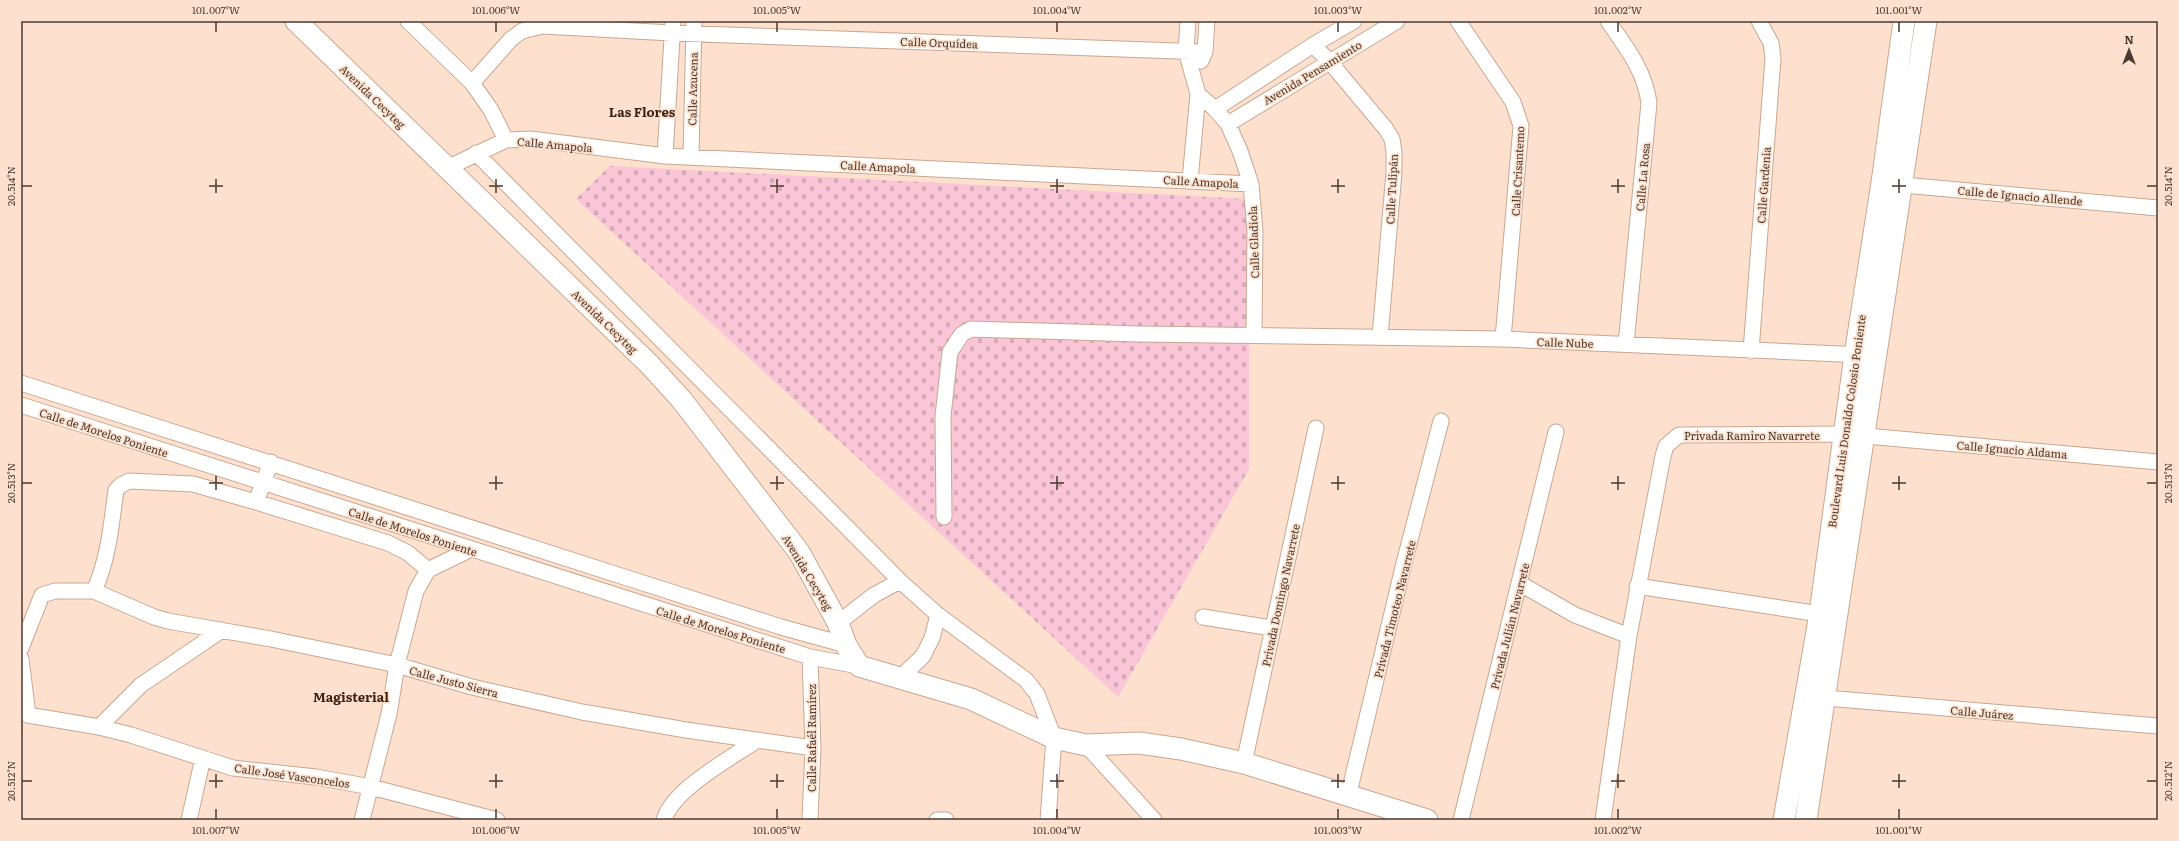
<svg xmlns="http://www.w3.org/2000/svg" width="2179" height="841" font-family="Literata,serif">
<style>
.cemetery{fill:url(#cemetery-stones)}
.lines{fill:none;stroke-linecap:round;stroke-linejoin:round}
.street-casing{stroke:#c8a791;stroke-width:17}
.secondary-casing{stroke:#c8a791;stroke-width:23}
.street{stroke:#fff;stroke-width:15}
.secondary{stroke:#fff;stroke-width:21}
.ticks{fill:none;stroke:#483a30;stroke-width:1.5}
.labels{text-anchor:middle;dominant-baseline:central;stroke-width:3.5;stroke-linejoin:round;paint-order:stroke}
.street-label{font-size:11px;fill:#483a30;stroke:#fde1ce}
.quarter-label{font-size:13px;font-weight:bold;fill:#3d2310;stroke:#fde1ce}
.neatline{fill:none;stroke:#483a30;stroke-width:1.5}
.ticks-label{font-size:10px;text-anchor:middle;fill:#483a30}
</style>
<defs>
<pattern id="cemetery-stones" width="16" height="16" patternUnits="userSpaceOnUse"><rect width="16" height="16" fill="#f9c5d7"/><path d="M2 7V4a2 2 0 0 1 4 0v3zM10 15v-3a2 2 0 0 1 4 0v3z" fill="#d7aab9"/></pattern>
</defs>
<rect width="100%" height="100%" fill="#fde1ce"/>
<!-- cemetery -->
<path class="cemetery" d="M610,166l639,33v270l-131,228 -542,-498z"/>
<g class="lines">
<defs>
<path id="street" d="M408,21l64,62 19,27 15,30
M1188,21l-2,30 12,43 17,15 13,15 12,27 11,33 4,47 -1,103
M1458,21l55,81 8,24 -18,213
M1608,21c18,26 37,50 41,82l-23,241
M1313,45l16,16 57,68 6,10 2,13v20l-14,165
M1201,61l4,-9 2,-31
M472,83l39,-44 11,-8 20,-5 130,7 533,19
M1215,109l98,-64 41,-24
M1228,124l169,-103
M476,153l424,428 38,34 88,65 11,14 17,44 -6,82
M665,156l8,-135
M691,157l3,-136
M447,168l59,-28 25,-1 134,17 586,28
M1190,180l8,-86
M1892,184l266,24
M1751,351l22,-293 -2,-15 -12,-22
M21,383l597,192 163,52 65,18
M21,405l789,252 49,9
M271,462l-15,40 -63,-18 -64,-3 -8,4 -5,5c-5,36 -7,67 -22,101l60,26 14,4 103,18 126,26 75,22 110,25 104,18 127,18
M256,502l132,41 20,10 20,17
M944,517l-1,-101 7,-64 12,-18 9,-5 168,5 364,5 361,16
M1519,583l56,32 54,21
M1637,586l183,28
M1203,617l69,11
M838,623l36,-28 26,-14
M21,648l21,-53 13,-4h39
M810,657l3,91 -3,72
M21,659l7,56 71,12 32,8 102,33 83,9 55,10 126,33
M900,678l23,-22 9,-18 6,-23
M1814,697l344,29
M99,727l42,-42 81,-55
M1086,745l68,75
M1244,763l72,-335
M1348,797l56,-234 37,-142
M189,820l14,-62
M362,820l27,-106 8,-49 19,-74 12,-21 41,-20
M664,820c9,-31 66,-61 93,-80
M937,820h9
M1461,820l95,-388
M1603,820l26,-184 34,-180 3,-10 13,-11 165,-1 314,28"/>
<path id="secondary" d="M296,21l353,343 32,35 118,153 39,71 8,22 13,21 112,33 83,39 32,7 53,-2 42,6 63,14 183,57
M1784,820l36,-206 35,-259 27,-172 22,-162
M1806,820l120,-799"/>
</defs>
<!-- street casing -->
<use href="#street" class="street-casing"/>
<!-- secondary casing -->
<use href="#secondary" class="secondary-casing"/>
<!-- street -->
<use href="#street" class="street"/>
<!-- secondary -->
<use href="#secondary" class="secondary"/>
</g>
<!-- ticks -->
<path class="ticks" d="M216,22v10M496,22v10M777,22v10M1057,22v10M1338,22v10M1618,22v10M1899,22v10M216,179v14M496,179v14M777,179v14M1057,179v14M1338,179v14M1618,179v14M1899,179v14M22,186h10M209,186h14M489,186h14M770,186h14M1050,186h14M1331,186h14M1611,186h14M1892,186h14M2147,186h10M216,476v14M496,476v14M777,476v14M1057,476v14M1338,476v14M1618,476v14M1899,476v14M22,483h10M209,483h14M489,483h14M770,483h14M1050,483h14M1331,483h14M1611,483h14M1892,483h14M2147,483h10M216,774v14M496,774v14M777,774v14M1057,774v14M1338,774v14M1618,774v14M1899,774v14M22,781h10M209,781h14M489,781h14M770,781h14M1050,781h14M1331,781h14M1611,781h14M1892,781h14M2147,781h10M216,809v10M496,809v10M777,809v10M1057,809v10M1338,809v10M1618,809v10M1899,809v10"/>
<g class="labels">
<!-- street labels -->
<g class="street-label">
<text transform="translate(939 42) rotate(2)">Calle Orquídea</text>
<text transform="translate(1312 72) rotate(-31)">Avenida Pensamiento</text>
<text transform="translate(692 89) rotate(-89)">Calle Azucena</text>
<text transform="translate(373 96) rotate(44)">Avenida Cecyteg</text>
<text transform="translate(555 144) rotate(5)">Calle Amapola</text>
<text transform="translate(878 166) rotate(3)">Calle Amapola</text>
<text transform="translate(1517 171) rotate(-87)">Calle Crisantemo</text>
<text transform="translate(1642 177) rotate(-85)">Calle La Rosa</text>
<text transform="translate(1201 181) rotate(3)">Calle Amapola</text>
<text transform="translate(1763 185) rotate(-86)">Calle Gardenia</text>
<text transform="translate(1391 189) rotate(-87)">Calle Tulipán</text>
<text transform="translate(2020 195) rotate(5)">Calle de Ignacio Allende</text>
<text transform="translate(1253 242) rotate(-92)">Calle Gladiola</text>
<text transform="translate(605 321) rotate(44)">Avenida Cecyteg</text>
<text transform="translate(1565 342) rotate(2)">Calle Nube</text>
<text transform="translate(1846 421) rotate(-82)">Boulevard Luis Donaldo Colosio Poniente</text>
<text transform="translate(104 432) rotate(18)">Calle de Morelos Poniente</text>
<text x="1752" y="435">Privada Ramiro Navarrete</text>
<text transform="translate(2012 449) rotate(5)">Calle Ignacio Aldama</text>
<text transform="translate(413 531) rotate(18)">Calle de Morelos Poniente</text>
<text transform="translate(808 572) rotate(59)">Avenida Cecyteg</text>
<text transform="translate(1280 595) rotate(-78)">Privada Domingo Navarrete</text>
<text transform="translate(1394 609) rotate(-76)">Privada Timoteo Navarrete</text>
<text transform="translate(1509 626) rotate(-76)">Privada Julián Navarrete</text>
<text transform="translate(721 629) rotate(17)">Calle de Morelos Poniente</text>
<text transform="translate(454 681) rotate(15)">Calle Justo Sierra</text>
<text transform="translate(1982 712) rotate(5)">Calle Juárez</text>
<text transform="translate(811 738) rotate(-90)">Calle Rafaél Ramírez</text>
<text transform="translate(292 775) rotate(8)">Calle José Vasconcelos</text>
</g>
<!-- quarter labels -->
<g class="quarter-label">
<text x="642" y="111">Las Flores</text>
<text x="351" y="696">Magisterial</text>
</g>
</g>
<!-- border -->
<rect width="2179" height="841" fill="none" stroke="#fde1ce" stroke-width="44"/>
<!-- north arrow -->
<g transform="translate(2129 50)" stroke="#fde1ce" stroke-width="3" paint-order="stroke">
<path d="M0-3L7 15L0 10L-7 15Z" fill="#483a30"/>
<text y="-6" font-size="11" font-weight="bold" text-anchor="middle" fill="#483a30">N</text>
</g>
<rect x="22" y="22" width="2135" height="797" class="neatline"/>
<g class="ticks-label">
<text x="216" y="14">101.007°W</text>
<text x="496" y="14">101.006°W</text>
<text x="777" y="14">101.005°W</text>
<text x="1057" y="14">101.004°W</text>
<text x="1338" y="14">101.003°W</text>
<text x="1618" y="14">101.002°W</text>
<text x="1899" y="14">101.001°W</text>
<text transform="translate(11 186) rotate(-90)" y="4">20.514°N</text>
<text transform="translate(2168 186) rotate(-90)" y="4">20.514°N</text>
<text transform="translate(11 483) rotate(-90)" y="4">20.513°N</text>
<text transform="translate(2168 483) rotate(-90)" y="4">20.513°N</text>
<text transform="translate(11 781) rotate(-90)" y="4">20.512°N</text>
<text transform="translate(2168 781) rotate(-90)" y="4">20.512°N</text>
<text x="216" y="834">101.007°W</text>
<text x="496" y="834">101.006°W</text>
<text x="777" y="834">101.005°W</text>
<text x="1057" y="834">101.004°W</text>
<text x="1338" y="834">101.003°W</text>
<text x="1618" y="834">101.002°W</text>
<text x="1899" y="834">101.001°W</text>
</g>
</svg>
